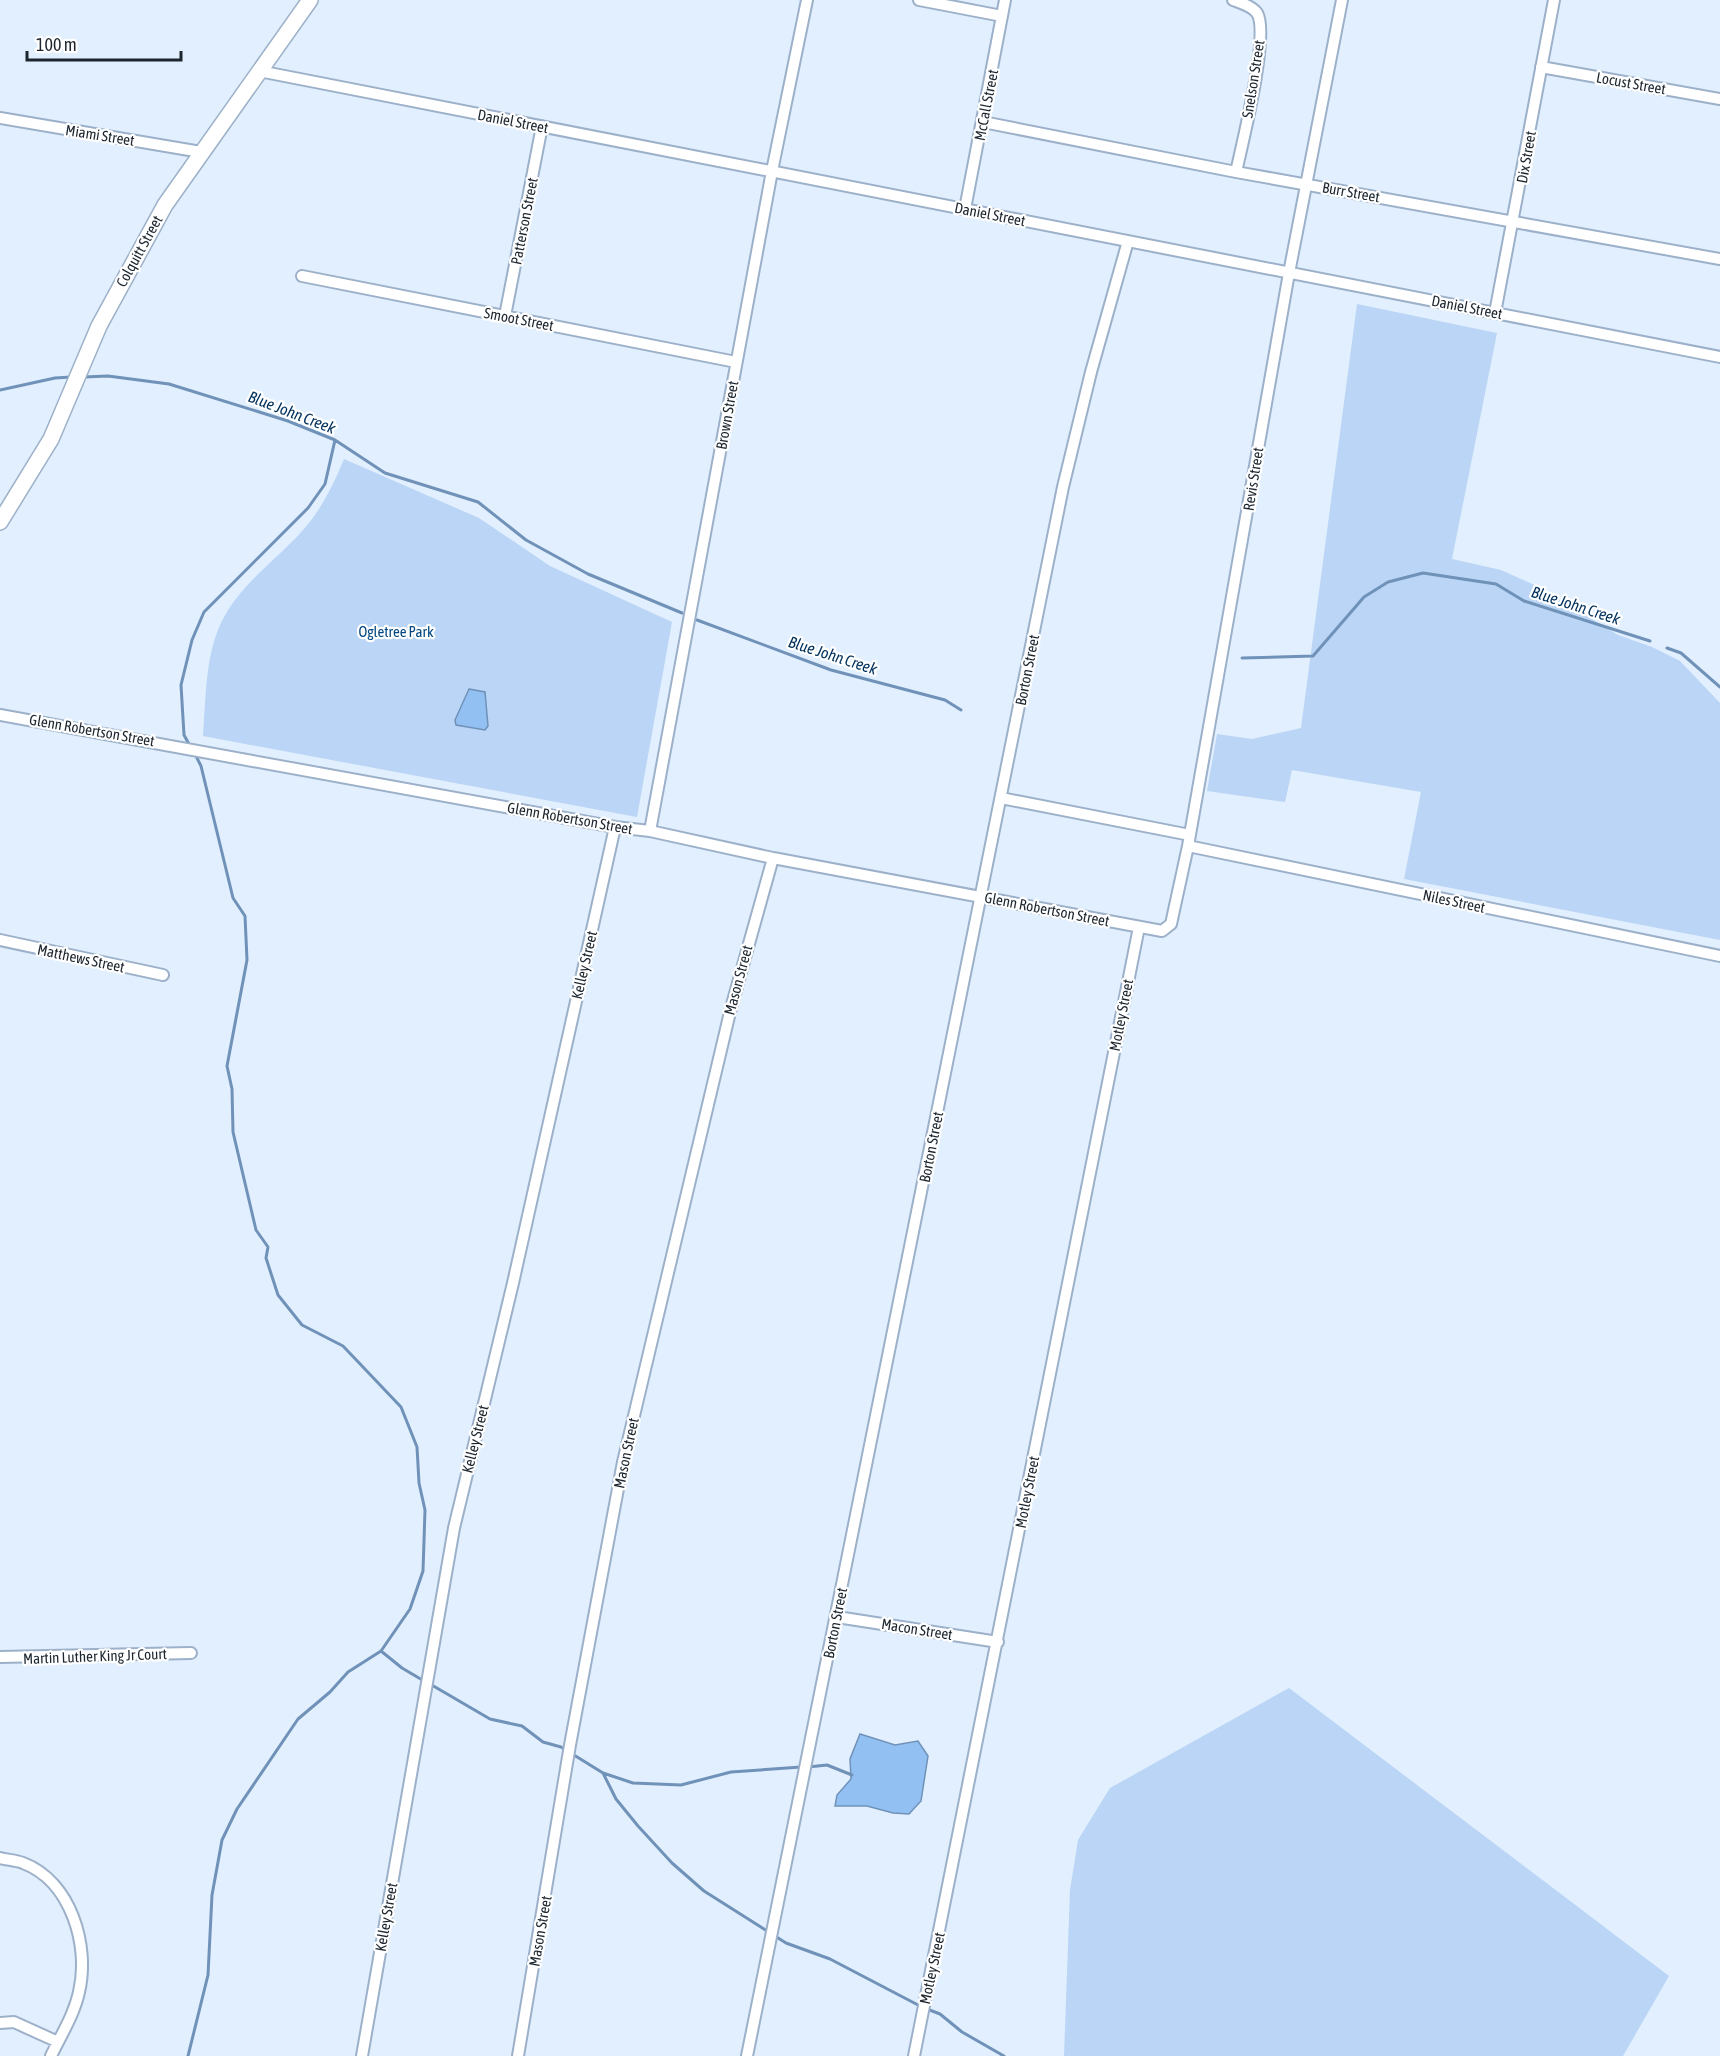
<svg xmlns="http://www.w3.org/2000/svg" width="1720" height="2056" font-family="'Asap Condensed',sans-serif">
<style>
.green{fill:#bad5f5}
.water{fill:#93c0f3;stroke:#7092b8;stroke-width:1.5}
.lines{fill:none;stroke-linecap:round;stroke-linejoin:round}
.stream{stroke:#7092b8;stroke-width:3}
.street-casing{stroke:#9cb1c9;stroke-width:14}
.secondary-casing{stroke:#9cb1c9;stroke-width:18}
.street{stroke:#fff;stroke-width:10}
.secondary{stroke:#fff;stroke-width:15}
.labels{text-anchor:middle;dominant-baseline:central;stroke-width:4.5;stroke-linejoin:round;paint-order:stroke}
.street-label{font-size:15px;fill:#1d262f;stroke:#fff}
.park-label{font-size:15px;fill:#004681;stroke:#fff}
.water-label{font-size:16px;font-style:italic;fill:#00305c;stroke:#fff}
</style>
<rect width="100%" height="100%" fill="#e2effe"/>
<!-- green -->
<path class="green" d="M1357,304l140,29 -45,226 49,11 40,18 77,47 34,12 28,14 40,42v237l-316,-61 17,-87 -129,-22 -7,32 -78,-11 10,-57 35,5 49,-11z
M344,459l135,59 71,48 122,56 -35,195 -434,-81c3,-38 2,-79 18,-113 20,-42 60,-65 88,-100 15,-19 26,-42 35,-64z
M1289,1688l380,288 -46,80h-559l6,-166 8,-50 32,-52z"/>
<!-- water -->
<path class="water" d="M469,689l16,3 3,34 -3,4 -29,-5 -1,-5z
M860,1734l35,11 23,-4 10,15 -7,45 -12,13 -16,-1 -26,-7h-32l2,-11 14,-16 -1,-20z"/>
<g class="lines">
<!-- stream -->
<path class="stream" d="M84,377l24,-1 61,8 119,37 47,19 50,33 93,29 48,38 62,34 94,39
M0,390l55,-12 16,-1
M697,620l134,50 114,30 16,10
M1667,648l14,5 39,34
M1242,658l71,-2 51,-59 24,-15 35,-9 73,11 28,17 126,40
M190,746l-6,-11 -3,-50 11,-45 12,-28 104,-104 17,-24 10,-44
M381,1651l21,17 22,13
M430,1684l60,35 32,7 21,16 18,5 42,26 30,10 48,2 50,-13 70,-5
M808,1767l19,-2 25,10
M603,1773l13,26 22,27 34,37 32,28 82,52 44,16 90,47
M927,2009l13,5 22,18 42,24
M188,2056l20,-81 4,-80 10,-55 15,-31 61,-90 32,-27 18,-20 33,-21 29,-42 13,-38 2,-61 -6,-27 -2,-36 -16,-40 -58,-61 -41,-21 -24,-30 -12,-37 2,-11 -12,-17 -23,-98 -1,-43 -5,-23 20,-106 -2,-44 -12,-18 -32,-132 -6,-12"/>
<defs>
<path id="street" d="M919,0l83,16
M1233,0c8,3 19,6 24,13 13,20 -15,132 -21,159
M1541,67l179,32
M259,71l1461,286
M0,118l201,34
M983,122l253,50 484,87
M965,209l40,-209
M302,276l434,86
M1495,313l59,-313
M505,316l37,-190
M0,715l615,112 35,4 123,27 389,73 9,-7 17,-78 101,-573 53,-273
M1001,798l189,37
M650,831l122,-660 35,-171
M1188,846l532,110
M0,940l163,35
M837,1617l161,25
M0,1657l191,-4
M0,1858c7,2 16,2 23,5 48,18 67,83 56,129 -5,23 -18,43 -28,64
M0,2023l14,-1 44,20
M362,2056l92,-528 59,-245 102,-456
M518,2056l52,-311 53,-283 108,-454 42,-150
M747,2056l316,-1569 28,-115 37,-131
M914,2056l225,-1129"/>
<path id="secondary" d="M0,522l51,-83 48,-113 66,-121 145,-205"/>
</defs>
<!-- street casing -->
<use href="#street" class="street-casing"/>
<!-- secondary casing -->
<use href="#secondary" class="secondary-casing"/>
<!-- street -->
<use href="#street" class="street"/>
<!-- secondary -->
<use href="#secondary" class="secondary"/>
</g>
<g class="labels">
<!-- street labels -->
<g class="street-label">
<text transform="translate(1253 79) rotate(-81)">Snelson Street</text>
<text transform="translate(1631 83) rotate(10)">Locust Street</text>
<text transform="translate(986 105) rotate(-79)">McCall Street</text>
<text transform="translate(513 121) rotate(11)">Daniel Street</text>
<text transform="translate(100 135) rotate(9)">Miami Street</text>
<text transform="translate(1526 157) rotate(-80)">Dix Street</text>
<text transform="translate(1351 192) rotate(10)">Burr Street</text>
<text transform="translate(990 214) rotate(11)">Daniel Street</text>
<text transform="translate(524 221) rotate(-79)">Patterson Street</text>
<text transform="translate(139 251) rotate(-61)">Colquitt Street</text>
<text transform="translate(1467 307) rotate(11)">Daniel Street</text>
<text transform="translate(519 319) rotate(11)">Smoot Street</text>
<text transform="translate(727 415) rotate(-80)">Brown Street</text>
<text transform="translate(1253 479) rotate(-81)">Revis Street</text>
<text transform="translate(1027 670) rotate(-79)">Borton Street</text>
<text transform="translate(92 730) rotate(10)">Glenn Robertson Street</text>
<text transform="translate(570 818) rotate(10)">Glenn Robertson Street</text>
<text transform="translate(1454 901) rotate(12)">Niles Street</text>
<text transform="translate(1047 909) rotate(11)">Glenn Robertson Street</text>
<text transform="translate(81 958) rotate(12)">Matthews Street</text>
<text transform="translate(584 965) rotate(-77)">Kelley Street</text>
<text transform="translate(738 980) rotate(-75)">Mason Street</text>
<text transform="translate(1121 1015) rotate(-79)">Motley Street</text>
<text transform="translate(931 1147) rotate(-79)">Borton Street</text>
<text transform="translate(475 1439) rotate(-76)">Kelley Street</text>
<text transform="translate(626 1453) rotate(-78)">Mason Street</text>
<text transform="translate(1027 1492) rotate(-79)">Motley Street</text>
<text transform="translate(835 1623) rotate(-79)">Borton Street</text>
<text transform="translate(917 1629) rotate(9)">Macon Street</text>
<text transform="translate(95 1656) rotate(-2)">Martin Luther King Jr Court</text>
<text transform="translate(386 1917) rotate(-80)">Kelley Street</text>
<text transform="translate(540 1931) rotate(-80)">Mason Street</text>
<text transform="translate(932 1968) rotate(-78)">Motley Street</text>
</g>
<!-- park labels -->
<g class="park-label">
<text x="396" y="631">Ogletree Park</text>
</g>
<!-- water labels -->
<g class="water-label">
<text transform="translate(292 412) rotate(21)">Blue John Creek</text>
<text transform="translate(1576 605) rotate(18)">Blue John Creek</text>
<text transform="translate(833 655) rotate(18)">Blue John Creek</text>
</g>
</g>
<!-- scale -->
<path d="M27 51v9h154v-9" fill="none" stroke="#1d262f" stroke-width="3"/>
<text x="36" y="51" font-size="18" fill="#1d262f" stroke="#ffffff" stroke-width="4.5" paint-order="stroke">100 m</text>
</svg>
